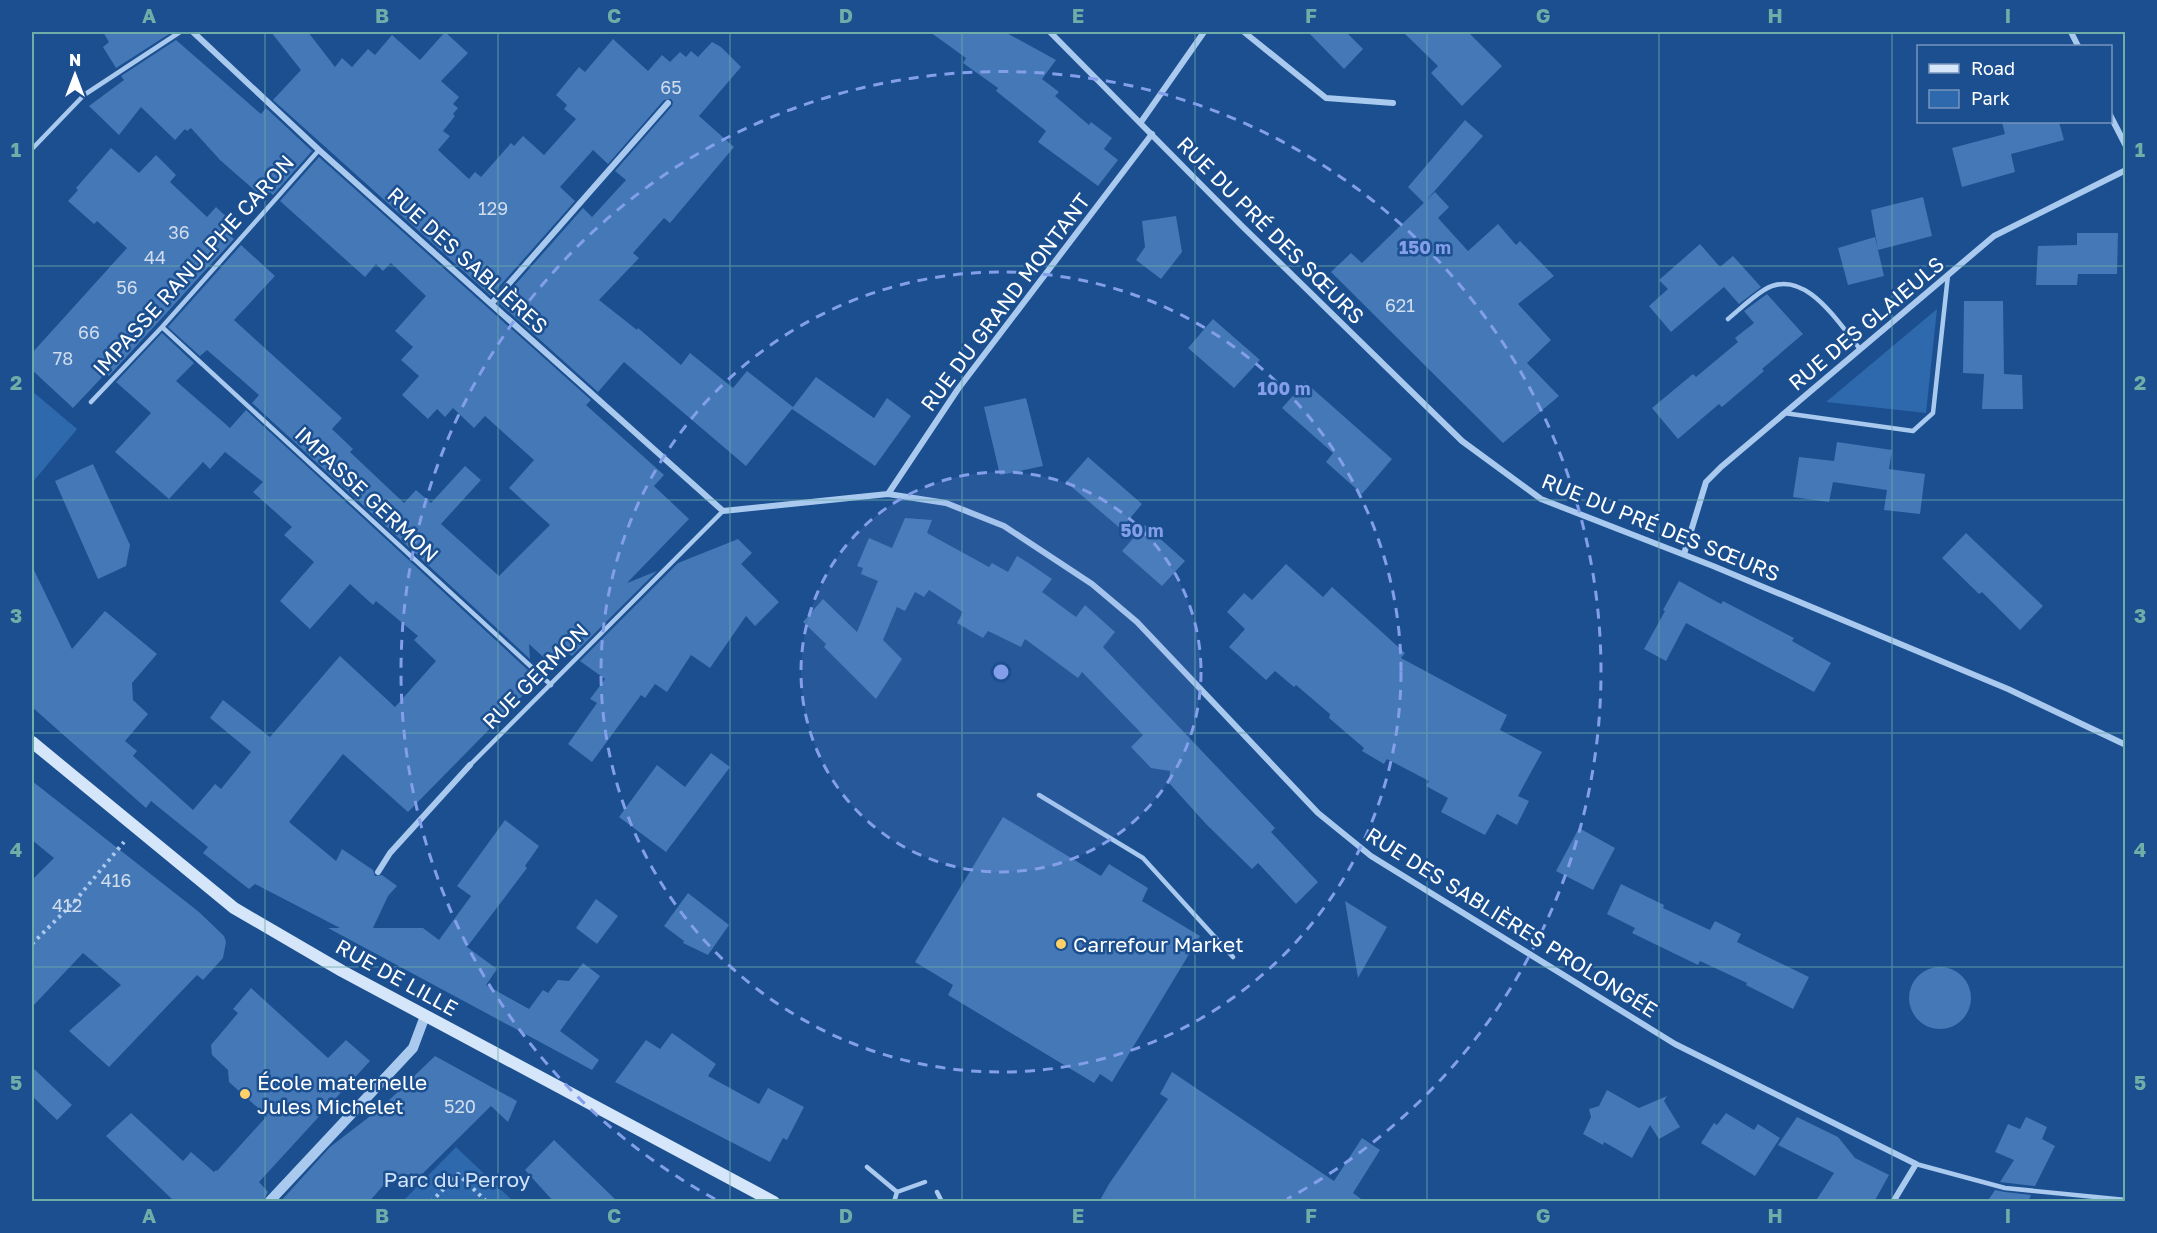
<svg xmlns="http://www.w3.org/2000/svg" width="2157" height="1233" font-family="'Golos Text',sans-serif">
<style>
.green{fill:#2e69ad}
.building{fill:#4478b7}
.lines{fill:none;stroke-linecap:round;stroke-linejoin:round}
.path{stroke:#a9c9ee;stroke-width:4;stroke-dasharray:3 4.5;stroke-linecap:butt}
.service{stroke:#a9c9ee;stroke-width:4.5}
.minor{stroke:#a9c9ee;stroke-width:6}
.tertiary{stroke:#a9c9ee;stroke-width:10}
.secondary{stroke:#d6e6fa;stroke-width:12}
.grid{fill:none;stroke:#6fada8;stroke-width:1.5;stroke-opacity:0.55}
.ring{fill:none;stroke:#839eea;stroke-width:3;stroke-dasharray:10 8}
.poi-dot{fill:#ffd166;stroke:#1b4f8f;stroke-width:2}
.labels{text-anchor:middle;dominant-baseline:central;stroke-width:5;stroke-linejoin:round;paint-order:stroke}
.number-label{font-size:18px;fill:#d0dded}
.street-label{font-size:21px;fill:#fff;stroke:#1b4f8f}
.poi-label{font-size:21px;fill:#fff;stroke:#1b4f8f;text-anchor:start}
.park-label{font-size:21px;fill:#cfe3fa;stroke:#1b4f8f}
.centre{fill:#839eea;stroke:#1b4f8f;stroke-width:3}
.ring-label{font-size:18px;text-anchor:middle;font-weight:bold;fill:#839eea;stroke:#1b4f8f;stroke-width:5;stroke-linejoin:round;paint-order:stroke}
.neatline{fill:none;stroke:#6fada8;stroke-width:2}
.grid-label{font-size:20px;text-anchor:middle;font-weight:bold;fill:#6fada8}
</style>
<rect width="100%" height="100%" fill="#1b4f8f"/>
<!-- green -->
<path class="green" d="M1937,309l-11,104 -100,-11z
M32,391l45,38 -45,54z
M456,1147l57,54h-110z"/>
<!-- building -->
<path class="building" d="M103,32h64l2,2 -53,34 -13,-21 6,-5z
M271,32h37l27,35 7,-9 10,9 16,-18 7,6 17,-20 28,25 25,-28 23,21 -27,28 18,16 -6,7 5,4 -5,6 2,2 -12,15 7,5 -12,14 31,29 6,-7 6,5 30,-34 3,3 9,-10 21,19 32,-36 -12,-10 3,-4 -11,-10 23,-28 6,5 28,-33 35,32 14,-16 8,7 10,-10 6,5 5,-6 7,6 14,-15 9,5 20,20 -42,49 35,31 -64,76 -6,-5 -31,35 6,5 -40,42 38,30 1,-2 43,37 9,-12 43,35 14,-17 46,36 23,-30 58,41 13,-20 24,18 -36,50 -83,-57 -46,57 -122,-104 -26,30 -99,-89 84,-95 9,9 34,-37 -11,-9 57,-65 1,-4 -2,-3 -7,1 -56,64 -15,-14 -33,37 15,14 -84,95 -218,-196 28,-30z
M930,32h75l51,28 -14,19 17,13 -4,4 34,29 2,-3 21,16 -8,11 14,11 -20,26 -60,-44 8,-11 -50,-40 2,-3 -35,-25 3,-5z
M1308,32h38l17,17 -19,20z
M1403,32h65l34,34 -40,40 -31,-33 7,-7z
M176,40l85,74 5,-6 46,43 -39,44 -3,-3 -4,4 -4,-4 -2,3 -40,-35 -29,-32 -4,3 -2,-2 -10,11 -34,-33 -22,28 -30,-29 35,-26 -3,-4z
M1465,120l18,16 -59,67 -16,-16z
M2002,122h57l5,18 -53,14 4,18 -53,15 -10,-39 53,-14z
M111,148l28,25 17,-18 20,20 -6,7 37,35 9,-10 18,17 -8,8 8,7 -125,137 -3,-3 -33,35 -41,-38v-17l95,-105 -30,-27 -3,3 -26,-23 10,-11 -2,-2z
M319,157l272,243 -5,5 78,70 -10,11 35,33 -62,64 30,-12 -85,85 -6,-4 -14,13 -23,-21 1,15 -278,-256 7,-8 -16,-14 -36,-31 -7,6 -32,-29 73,-82 34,31 -41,44 108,98 -10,11 21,20 -3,3 54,51 12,-13 15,13 34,-37 16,14 -40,44 58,52 51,-51 -41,-37 25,-28 -49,-44 -11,12 -21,-20 -8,9 -8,-8 -9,10 -26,-24 17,-19 -18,-16 12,-13 -18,-16 31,-35 -35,-33 -8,8 -7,-7 -11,13 -85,-76z
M1435,192l14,15 -11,11 30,33 30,-27 18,21 4,-4 34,35 -36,28 33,36 -24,23 32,33 -56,47 -172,-171 20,-19 11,10z
M1923,197l9,39 -54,14 -7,-40z
M1176,216l6,36 -21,27 -25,-19 9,-13 -3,-26z
M2077,233h41l-1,41h-39l-1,11h-41l2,-39 39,-1z
M1875,237l9,39 -36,9 -10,-37z
M1700,244l20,23 13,-11 28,31 -22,17 -15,-17 -53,45 -22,-26 19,-17 -9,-9z
M1767,294l36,40 -41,35 2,2 -42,36 -3,-3 -41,35 -26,-31 41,-34 3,3 42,-35 -3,-4 19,-15 -10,-12z
M1964,301h39l1,73 18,1 1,34h-41l2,-35 -21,-1z
M1213,319l47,41 -26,28 -46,-40z
M162,333l32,30 -18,18 54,47 16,-18 284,262v16l-122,124 -65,-58 -54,68 47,39 6,-12 31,21 2,6 7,-1 15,11 -9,10 -15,32h50l16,12 32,-44 -14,-10 48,-66 34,26 -14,20 2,2 -60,79 30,22 -11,16 43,24 14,-19 5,3 10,-13 11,1 14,-18 17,13 -40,55 39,29 -7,10 -264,-142h12l-85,-44 -6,5 -46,-36 5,-6 -57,-46 -5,7 -114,-101v-141l40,83 33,-38 52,43 -25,29 1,17 15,14 -23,27 12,10 -4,5 60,54 22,-26 6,5 30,-37 -41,-34 13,-18 47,37 70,-81 55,51 41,-46 -22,-21 4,-4 -42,-35 -3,4 -23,-21 -40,45 -30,-28 34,-39 -30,-27 8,-8 -39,-35 10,-10 -38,-30 -15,17 -7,-7 -34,37 -54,-47 36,-39 -35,-31z
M1305,382l87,77 -30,35 -36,-32 7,-9 -51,-45z
M1026,398l17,68 -43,9 -16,-68z
M1837,442l55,8 -3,19 36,5 -5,40 -36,-4 3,-20 -54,-8 -4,20 -36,-5 6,-40 35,4z
M1088,457l54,47 -21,25 -55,-47z
M93,464l37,81 -4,21 -28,13 -43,-98z
M905,518l27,2 -5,13 62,34 3,-4 16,9 9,-16 10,6 25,17 -10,13 34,25 9,-12 30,27 -12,15 172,181 -4,4 47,50 -22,22 -38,-41 -6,6 -46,-45 -37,-41 1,-12 -19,-3 -20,-21 12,-12 -61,-63 -4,6 -53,-39 -4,8 -33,-16 -5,7 -26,-15 6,-11 -34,-22 -5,7 -9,-5 -10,19 -8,-4 -14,33 19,19 -26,40 -52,-52 2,-3 -23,-22 20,-23 34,33 21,-51 -17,-7 2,-6 -6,-2 12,-28 23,10z
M1145,525l40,36 -23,25 -40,-35z
M1966,533l77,73 -23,24 -38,-38 -3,2 -37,-36z
M738,539l14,14 -11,11 38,38 -24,24 -9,-10 -36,52 -19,-13 -24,37 -12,-8 -10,14 -4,-3 -49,67 -24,-18 29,-41 -7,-4 15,-20 -25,-18 98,-98z
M1286,564l37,33 9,-10 73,66 -4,5 106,57 -7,15 42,22 -24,44 11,5 -12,24 -20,-11 -12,21 -44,-23 7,-14 -22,-12 3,-5 -42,-22 -3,5 -22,-13 2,-3 -35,-30 1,-4 -34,-29 -2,2 -19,-16 -9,9 -37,-33 16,-18 -18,-17 17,-19 8,7z
M1679,581l42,23 2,-3 71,37 -2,3 39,22 -17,29 -128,-69 -20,38 -22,-12 21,-38 -2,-1z
M711,753l19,14 -64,85 -47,-35 38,-52 28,22z
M32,781l167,131 25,24 2,6 -3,16 -20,22 -6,-5 -88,92 -40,-36 52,-46 -38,-32 -51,54v-127l22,-22 -22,-18z
M1003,817l98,59 8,-12 39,24 -6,13 58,35 -88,146 -12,-8 -6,9 -146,-88 5,-10 -38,-23z
M1579,828l36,20 -22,42 -37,-19z
M1621,884l43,21 -1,3 47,22 5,-9 26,13 -4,8 72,35 -16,32 -47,-24 1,-2 -47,-22 -2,4 -66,-32 3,-5 -28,-14z
M688,893l41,32 -21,30 -25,-12 1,-2 -20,-15z
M596,899l22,17 -21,28 -21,-16z
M1345,901l42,26 -29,51z
M1909 998a31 31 0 1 1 62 0a31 31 0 1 1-62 0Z
M251,988l77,70 18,-18 24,21 -111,121 9,10 -6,10h-87l-69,-66 25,-23 52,48 8,-9 23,20 2,-2 1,1 50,-55 -38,-34 -1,-12 -16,-15 -1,-10 27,-32 -5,-4z
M672,1033l44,31 -8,12 51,28 9,-16 36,19 -17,33 -4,-2 -13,24 -155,-80 31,-42 14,9z
M435,1056l82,45 -9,21 -17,-16 -84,83 -14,-15 -24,28h-89l50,-55 52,-40z
M32,1067l40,38 -15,15 -25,-24z
M1172,1072l162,109 28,-43 18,12 -27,43 12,9h-266l10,-18 59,-85 -8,-5z
M1607,1090l32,18 28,-12 -3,5 16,26 -21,12 -9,-14 -18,33 -28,-16 -1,3 -20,-11 8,-17 -2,-8 10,-3z
M1726,1113l28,17 4,-6 22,14 -25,38 -54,-33 13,-20 3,2z
M1797,1117l41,20 17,21 34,17 -15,27h-59l19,-29 -56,-28z
M2026,1117l21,10 -5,12 13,7 -20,40 -35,-4 14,-22 -19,-8 13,-28 12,5z
M554,1140l64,62h-64l-29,-32z
M1995,1190l10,2 26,3 -3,7h-41z"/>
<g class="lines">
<!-- path -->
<path class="path" d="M32,944l43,-43 49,-59
M431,1202l27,-28 29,28"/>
<!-- service -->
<path class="service" d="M32,149l52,-54 96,-63
M1728,319c11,-9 23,-21 36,-29 40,-25 74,33 96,59
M162,327l389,358
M91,402l71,-75 157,-177
M1784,413l129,18 20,-18 15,-138
M470,765l253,-254
M1039,795l104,63 90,99
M1916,1164l89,24 121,12
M867,1167l30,25
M937,1192l5,10
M894,1202l3,-10 28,-10"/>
<!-- minor -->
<path class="minor" d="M193,32l126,118 404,361 165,-17 58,9 58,23 88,58 45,38 181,191 53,43 304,188 241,120 -23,38
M1050,32l192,194 220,215 79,58 172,67 295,123 118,56
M1244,32l82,66 67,5
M2071,32l7,14
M2110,115l16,31
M1141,122l63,-90
M492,303l176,-200
M888,494l70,-105 194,-255
M1684,554l22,-72 15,-15 273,-231 132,-66
M378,872l12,-19 80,-88"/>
<!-- tertiary -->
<path class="tertiary" d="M269,1202l144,-154 12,-32"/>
<!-- secondary -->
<path class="secondary" d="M32,742l202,166 108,63 432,231"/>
</g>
<!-- grid -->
<path class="grid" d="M265,32v1170M498,32v1170M730,32v1170M962,32v1170M1195,32v1170M1427,32v1170M1659,32v1170M1892,32v1170M32,266h2094M32,500h2094M32,733h2094M32,967h2094"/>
<!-- distance rings -->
<circle cx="1001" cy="672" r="200" fill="#839eea" fill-opacity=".12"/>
<g class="ring">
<circle cx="1001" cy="672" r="200"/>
<circle cx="1001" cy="672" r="400"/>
<path d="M715 1199A600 600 0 1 1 1287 1199"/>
</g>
<!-- markers -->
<g class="poi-dot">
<circle cx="1061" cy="944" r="6"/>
<circle cx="245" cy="1094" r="6"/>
</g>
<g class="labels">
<!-- number labels -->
<g class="number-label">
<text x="671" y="87">65</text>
<text x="493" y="208">129</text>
<text x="179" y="232">36</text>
<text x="155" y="257">44</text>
<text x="127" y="287">56</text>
<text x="1400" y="305">621</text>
<text x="89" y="332">66</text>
<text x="63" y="358">78</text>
<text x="116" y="880">416</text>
<text x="67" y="905">412</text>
<text x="460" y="1106">520</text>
</g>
<!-- street labels -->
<g class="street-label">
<text transform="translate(1271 230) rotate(45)">RUE DU PRÉ DES SŒURS</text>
<text transform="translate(468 260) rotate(42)">RUE DES SABLIÈRES</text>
<text transform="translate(193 265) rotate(-48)">IMPASSE RANULPHE CARON</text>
<text transform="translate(1005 302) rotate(-53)">RUE DU GRAND MONTANT</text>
<text transform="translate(1866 323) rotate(-40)">RUE DES GLAIEULS</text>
<text transform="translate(367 494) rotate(43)">IMPASSE GERMON</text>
<text transform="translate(1661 527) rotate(22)">RUE DU PRÉ DES SŒURS</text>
<text transform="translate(535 676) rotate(-45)">RUE GERMON</text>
<text transform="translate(1512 922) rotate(32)">RUE DES SABLIÈRES PROLONGÉE</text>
<text transform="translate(397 977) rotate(29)">RUE DE LILLE</text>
</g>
<!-- poi labels -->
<g class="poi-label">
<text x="1073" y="944">Carrefour Market</text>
<text x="257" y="1082">École maternelle<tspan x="257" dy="24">Jules Michelet</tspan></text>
</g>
<!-- park labels -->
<g class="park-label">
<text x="457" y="1179">Parc du Perroy</text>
</g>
</g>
<circle cx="1001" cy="672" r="9" class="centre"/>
<g class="ring-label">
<text x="1425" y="254">150 m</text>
<text x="1284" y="395">100 m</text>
<text x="1142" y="537">50 m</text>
</g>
<!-- border -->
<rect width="2157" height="1233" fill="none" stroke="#1b4f8f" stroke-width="66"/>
<!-- legend -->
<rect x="1917" y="45" width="195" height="78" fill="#1b4f8f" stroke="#7695bc" stroke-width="1.5"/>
<rect x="1929" y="64" width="30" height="9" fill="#d6e6fa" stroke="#7695bc" stroke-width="1.5"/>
<text x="1971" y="75" font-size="18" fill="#ffffff">Road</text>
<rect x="1929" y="90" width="30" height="18" fill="#2e69ad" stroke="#7695bc" stroke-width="1.5"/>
<text x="1971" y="105" font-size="18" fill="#ffffff">Park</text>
<!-- north arrow -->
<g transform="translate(75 75)" stroke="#1b4f8f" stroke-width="4.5" paint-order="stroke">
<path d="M0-4.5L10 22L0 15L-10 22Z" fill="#ffffff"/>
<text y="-9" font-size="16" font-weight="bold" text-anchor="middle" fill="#ffffff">N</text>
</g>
<rect x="33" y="33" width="2091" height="1167" class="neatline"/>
<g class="grid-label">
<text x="149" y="23">A</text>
<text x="382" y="23">B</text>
<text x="614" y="23">C</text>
<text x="846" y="23">D</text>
<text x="1078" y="23">E</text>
<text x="1311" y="23">F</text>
<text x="1543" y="23">G</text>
<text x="1775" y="23">H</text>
<text x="2008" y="23">I</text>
<text x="16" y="157">1</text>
<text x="2140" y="157">1</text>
<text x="16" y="390">2</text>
<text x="2140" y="390">2</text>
<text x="16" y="623">3</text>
<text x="2140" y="623">3</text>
<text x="16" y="857">4</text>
<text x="2140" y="857">4</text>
<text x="16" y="1090">5</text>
<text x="2140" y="1090">5</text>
<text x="149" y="1223">A</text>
<text x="382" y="1223">B</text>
<text x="614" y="1223">C</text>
<text x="846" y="1223">D</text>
<text x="1078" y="1223">E</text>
<text x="1311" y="1223">F</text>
<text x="1543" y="1223">G</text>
<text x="1775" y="1223">H</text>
<text x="2008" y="1223">I</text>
</g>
</svg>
